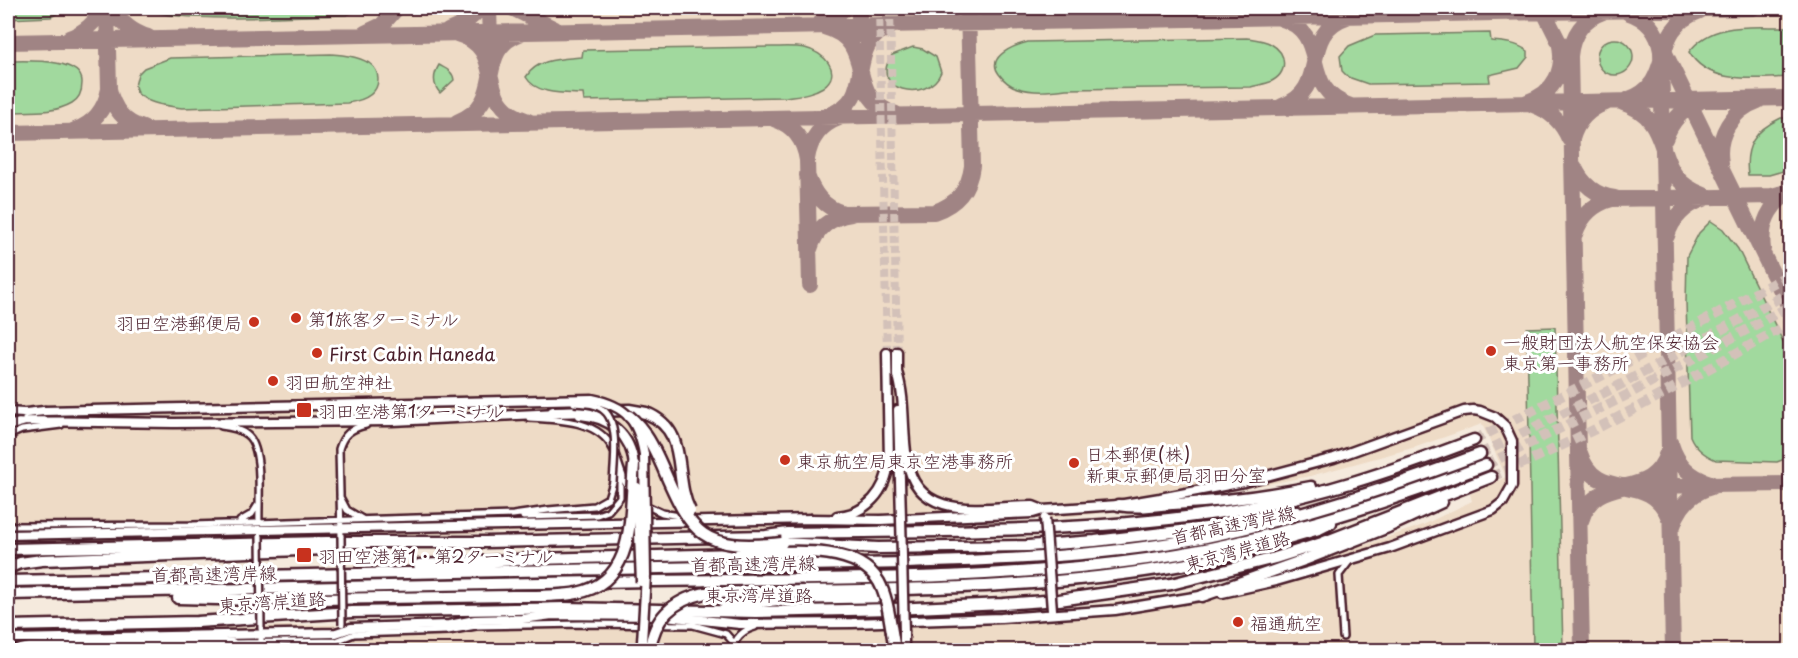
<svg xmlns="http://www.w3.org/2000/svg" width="1798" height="658" font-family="'Playpen Sans','Klee One',sans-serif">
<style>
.built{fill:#eedbc6}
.green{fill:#a1d99e;stroke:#767c64;stroke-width:1.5}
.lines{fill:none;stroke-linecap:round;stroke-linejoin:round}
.taxiway{stroke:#a08484;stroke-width:16}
.secondary-tunnel{stroke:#d3c1b9;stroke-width:8;stroke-dasharray:8 4;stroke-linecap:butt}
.highway-tunnel{stroke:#d3c1b9;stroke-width:10;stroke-dasharray:10 5;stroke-linecap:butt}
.street-casing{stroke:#4a1f2b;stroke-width:10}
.secondary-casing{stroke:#4a1f2b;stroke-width:13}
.highway-casing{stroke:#4a1f2b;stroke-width:15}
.street{stroke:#fff;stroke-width:5}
.secondary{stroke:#fff;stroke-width:8}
.highway{stroke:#fff;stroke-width:10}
.street-bridge-casing{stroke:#4a1f2b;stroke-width:10;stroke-linecap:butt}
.secondary-bridge-casing{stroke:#4a1f2b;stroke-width:13;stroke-linecap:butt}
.highway-bridge-casing{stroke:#4a1f2b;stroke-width:15;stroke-linecap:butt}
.street-bridge{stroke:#fff;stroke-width:5}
.secondary-bridge{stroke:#fff;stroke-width:8}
.highway-bridge{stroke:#fff;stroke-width:10}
.poi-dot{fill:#c8321e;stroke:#fff;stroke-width:2}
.labels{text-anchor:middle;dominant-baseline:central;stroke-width:6;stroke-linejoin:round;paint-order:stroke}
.poi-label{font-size:18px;fill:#4a1f2b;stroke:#fff;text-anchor:start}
.street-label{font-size:18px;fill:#4a1f2b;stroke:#fff}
</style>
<rect width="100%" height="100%" fill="#f5eadd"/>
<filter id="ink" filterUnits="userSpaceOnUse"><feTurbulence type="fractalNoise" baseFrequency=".0167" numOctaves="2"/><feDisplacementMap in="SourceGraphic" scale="12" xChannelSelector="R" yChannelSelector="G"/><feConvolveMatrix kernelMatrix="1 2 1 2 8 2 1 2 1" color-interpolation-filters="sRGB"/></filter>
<g filter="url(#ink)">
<!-- built -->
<path class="built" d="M8,8h1782v642h-1782v-17l313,-8 600,-10 79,-3 104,-8 82,-12 30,-7 30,-8 114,-42 5,10 58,-20 49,-24 -2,-7 36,-17 -24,-53 -66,23 -106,29 -180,34 -76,8 -133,7 -913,17z"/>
<!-- green -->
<path class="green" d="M8,8h59l-16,9 -43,2z
M146,8h221l-21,7c-37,0 -177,10 -200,-7z
M1790,27v50c-33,1 -81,9 -101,-25 24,-32 65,-24 101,-25z
M1490,33l1,8c14,1 25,2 37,10v6l-9,11 -30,7 1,7 -122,2 -20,-7 -6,-6 -2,-15 9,-10 26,-11z
M1247,38c7,1 17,2 24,6 16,9 18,29 -1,38 -5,2 -13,3 -19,5l-185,2c-16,2 -32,4 -48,-1 -8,-2 -14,-7 -19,-14 -14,-18 17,-29 29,-32z
M1597 57a18 18 0 1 1 36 0a18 18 0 1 1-36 0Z
M772,47c10,0 22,-1 33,1 18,4 39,24 18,39 -11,7 -25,8 -37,10l-202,4 -1,-7c-18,-1 -47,1 -57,-17 11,-19 37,-18 56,-20l1,-7z
M913,47l10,2 13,8 5,15c-13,33 -74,18 -49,-17z
M331,54c13,1 26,2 38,9 6,4 9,9 9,16 0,17 -17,22 -31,24l-165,5c-18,-3 -32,-3 -45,-15l-2,-7 3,-12 6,-6 26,-10z
M8,61c16,0 75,-4 74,22 0,8 -3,16 -10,20 -19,11 -43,8 -64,9z
M439,65c7,4 14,6 15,15l-14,13c-8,-9 -7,-18 -1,-28z
M1781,118h9v51l-21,6h-21c-4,-29 7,-45 33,-57z
M1711,221l12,8 15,20 52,107v101l-13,5 -61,-2c-12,-5 -21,-12 -26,-24l-4,-134 1,-46 12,-23z
M1555,327l8,323h-30l-6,-322z"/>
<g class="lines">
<!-- taxiway -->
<path class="taxiway" d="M107,8l2,81c4,19 15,34 34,39
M112,8c8,14 20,24 36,29
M489,8l1,34
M512,8l43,21
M859,8v27
M985,8l8,6 15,6
M1542,8l21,42
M1627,12c19,6 31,19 34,39l12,599
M1280,18c53,16 16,70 71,88
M928,22l13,-6 12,-8
M820,23l14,-6 11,-9
M824,27c55,15 18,71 72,87
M448,31c13,-5 23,-11 32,-23
M365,33l17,-8 15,-17
M457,34c53,15 13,69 71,87
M69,38c16,-6 26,-15 34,-30
M8,42l1745,-34
M1663,49l127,260
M1629,99c49,-17 17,-69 71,-88
M1527,102c28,-9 39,-33 32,-61
M1623,103c56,18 24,73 81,92
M1533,105c17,6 29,17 36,34
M1282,106c49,-16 16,-73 65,-89
M828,115c52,-17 13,-70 64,-89
M774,119c19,6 30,21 33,41l3,125
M457,122c53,-21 14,-71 65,-89
M75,130c20,-7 30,-21 34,-41
M8,133l1782,-35
M1572,139c5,-17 16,-30 34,-36
M1665,139c6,-17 17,-30 34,-37
M807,159c3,-20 13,-34 32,-41
M1721,163c-5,-27 11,-53 37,-62
M1574,166c8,18 22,30 41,32
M807,175c6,18 16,32 36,38l91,-1c23,-8 35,-22 38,-46l-4,-158
M1575,234c6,-18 18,-30 37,-35l160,-3 18,-5
M1667,236c5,-18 19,-31 37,-37
M810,249c6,-21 21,-32 41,-35
M1763,249c-3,-24 6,-44 27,-57
M1671,444c6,20 19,33 39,39
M1580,453c16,52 69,15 89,65
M1624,486l166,-2
M1581,521c15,-52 70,-17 86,-68
M1673,526c6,-20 18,-33 38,-39
M1582,650l-12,-594c2,-21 13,-37 33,-44"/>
<!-- secondary-tunnel -->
<path class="secondary-tunnel" d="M879,8l8,345
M890,8l7,344"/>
<!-- highway-tunnel -->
<path class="highway-tunnel" d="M1474,440l143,-72 173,-94
M1480,454l142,-70 168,-92
M1486,465l141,-70 163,-89
M1491,477c104,-43 201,-99 299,-154"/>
<defs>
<path id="street" d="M529,418c29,2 69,1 84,31 6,13 10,32 17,43
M221,426c9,1 19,3 26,9 17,13 11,66 12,88
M8,436l14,-6 39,-5
M340,497l7,13 15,9
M643,504l19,9 23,4
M523,517l74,-2 11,-4 12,-14v-27
M240,521l12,-7 5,-8
M8,526l185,-1 320,-10 35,-5 46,-4 14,-8 5,-16
M341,537l-2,-88c4,-14 12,-21 27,-24
M1343,637l-4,-62 10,-13
M261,639v11
M232,643l104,-2 18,-7 94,-3 28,-5 106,-2 111,1 33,9 8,9
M237,644l14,6
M733,650c2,-12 10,-20 22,-23"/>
<path id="secondary" d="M897,352v24
M897,372c9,29 5,58 10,87 9,65 80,47 126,47l10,4
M898,410l2,71
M17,414l27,-3
M580,415c30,2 51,20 54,50
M8,426l18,-5 148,2 218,-2 166,-8
M837,516c30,-2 49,-25 52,-54l-2,-109
M810,519l71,1 152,-7 10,-3 75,-5 42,-7 84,-16 90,-24 130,-47 9,-1 7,1 15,6 10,9 7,15v45l-9,16 -10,8 -103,38 -114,33 -54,12
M8,535l804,-16
M904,632v18
M8,639l328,-6 15,-5 98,-3 26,-5 47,-1 30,-4 113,1 75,8 112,-1 149,-5 114,-8 91,-15
M17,650l13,-3 121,-4h81"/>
<path id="highway" d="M553,412l76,-2 17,3
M1118,505c18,3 36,1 55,-1 46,-2 92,-8 138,-17
M782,543l96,5 150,-2 67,-5 119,-14 82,-16
M8,549l319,-7h159l280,-6 22,-3c147,-3 296,1 441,-22 85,-13 166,-41 245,-71
M419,565l117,-6 203,-5
M8,568l12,-5 22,-3 285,-11
M8,581l899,-18c100,-3 200,-7 299,-26 94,-19 184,-49 274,-83
M803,591c127,-2 254,-4 379,-26 46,-8 92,-23 137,-36l12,-6
M8,594c214,-5 430,-9 645,-13 164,-3 330,1 494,-22 117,-17 229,-52 339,-94
M1202,596l102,-36 84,-33 54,-25
M178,598l78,2 257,-4
M726,606l60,-7 104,-2
M8,626l189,-4 155,-10 213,-4 191,4 137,-3 110,-5 56,-4 112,-16 104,-26 47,-15 169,-66
M892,632l3,18"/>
</defs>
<!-- street casing -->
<use href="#street" class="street-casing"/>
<!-- secondary casing -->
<use href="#secondary" class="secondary-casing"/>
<!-- highway casing -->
<use href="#highway" class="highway-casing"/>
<!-- street -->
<use href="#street" class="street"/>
<!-- secondary -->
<use href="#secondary" class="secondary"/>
<!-- highway -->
<use href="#highway" class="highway"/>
<defs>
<path id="street-bridge" d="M574,403c10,1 19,0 28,6 18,11 12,54 11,73
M260,536l1,93
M341,537l1,87"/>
<path id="secondary-bridge" d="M44,411l548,-12c34,7 46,21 52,55l2,121 -4,67
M8,412l15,1
M900,481l4,151
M637,487l4,95
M1045,518l7,92"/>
<path id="highway-bridge" d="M646,413c45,18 26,63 44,98
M629,416c16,13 25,32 33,50 30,70 40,85 120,77
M739,554c41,-1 116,-13 140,28 8,15 10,33 13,50
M513,596c21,0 43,1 64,-3 61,-12 52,-81 57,-128
M650,649c4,-32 24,-49 55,-56l98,-2"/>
</defs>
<!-- street-bridge casing -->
<use href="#street-bridge" class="street-bridge-casing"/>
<!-- secondary-bridge casing -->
<use href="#secondary-bridge" class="secondary-bridge-casing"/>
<!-- highway-bridge casing -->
<use href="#highway-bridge" class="highway-bridge-casing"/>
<!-- street-bridge -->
<use href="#street-bridge" class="street-bridge"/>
<!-- secondary-bridge -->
<use href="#secondary-bridge" class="secondary-bridge"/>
<!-- highway-bridge -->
<use href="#highway-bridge" class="highway-bridge"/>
</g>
</g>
<!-- markers -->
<g class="poi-dot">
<circle cx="296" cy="318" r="6"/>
<circle cx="254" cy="322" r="6"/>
<circle cx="1491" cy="351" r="6"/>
<circle cx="317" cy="353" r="6"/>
<circle cx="273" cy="381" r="6"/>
<rect x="296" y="402" width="16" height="16" rx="3"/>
<circle cx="785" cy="460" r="6"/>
<circle cx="1074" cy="463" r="6"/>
<rect x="296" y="547" width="16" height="16" rx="3"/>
<circle cx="1238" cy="622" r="6"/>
</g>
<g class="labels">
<!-- poi labels -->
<g class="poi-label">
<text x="308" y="318">第1旅客ターミナル</text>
<text x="242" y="322" text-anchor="end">羽田空港郵便局</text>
<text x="1503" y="341">一般財団法人航空保安協会<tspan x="1503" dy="21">東京第一事務所</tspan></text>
<text x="329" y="353">First Cabin Haneda</text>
<text x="285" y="381">羽田航空神社</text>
<text x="318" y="410">羽田空港第1ターミナル</text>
<text x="1086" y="453">日本郵便(株)<tspan x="1086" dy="21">新東京郵便局羽田分室</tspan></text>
<text x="797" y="460">東京航空局東京空港事務所</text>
<text x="318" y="555">羽田空港第1・第2ターミナル</text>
<text x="1250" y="622">福通航空</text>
</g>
<!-- street labels -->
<g class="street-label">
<text transform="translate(1233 524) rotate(-12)">首都高速湾岸線</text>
<text transform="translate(1237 550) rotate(-15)">東京湾岸道路</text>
<text transform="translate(753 563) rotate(-1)">首都高速湾岸線</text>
<text transform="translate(214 573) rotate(-1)">首都高速湾岸線</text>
<text x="759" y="594">東京湾岸道路</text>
<text transform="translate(272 601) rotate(-4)">東京湾岸道路</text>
</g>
</g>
<!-- margin -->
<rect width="1798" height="658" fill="none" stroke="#fff" stroke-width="30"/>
<rect x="15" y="15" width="1768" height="628" fill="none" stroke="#4a1f2b" stroke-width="2" filter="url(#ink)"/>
</svg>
